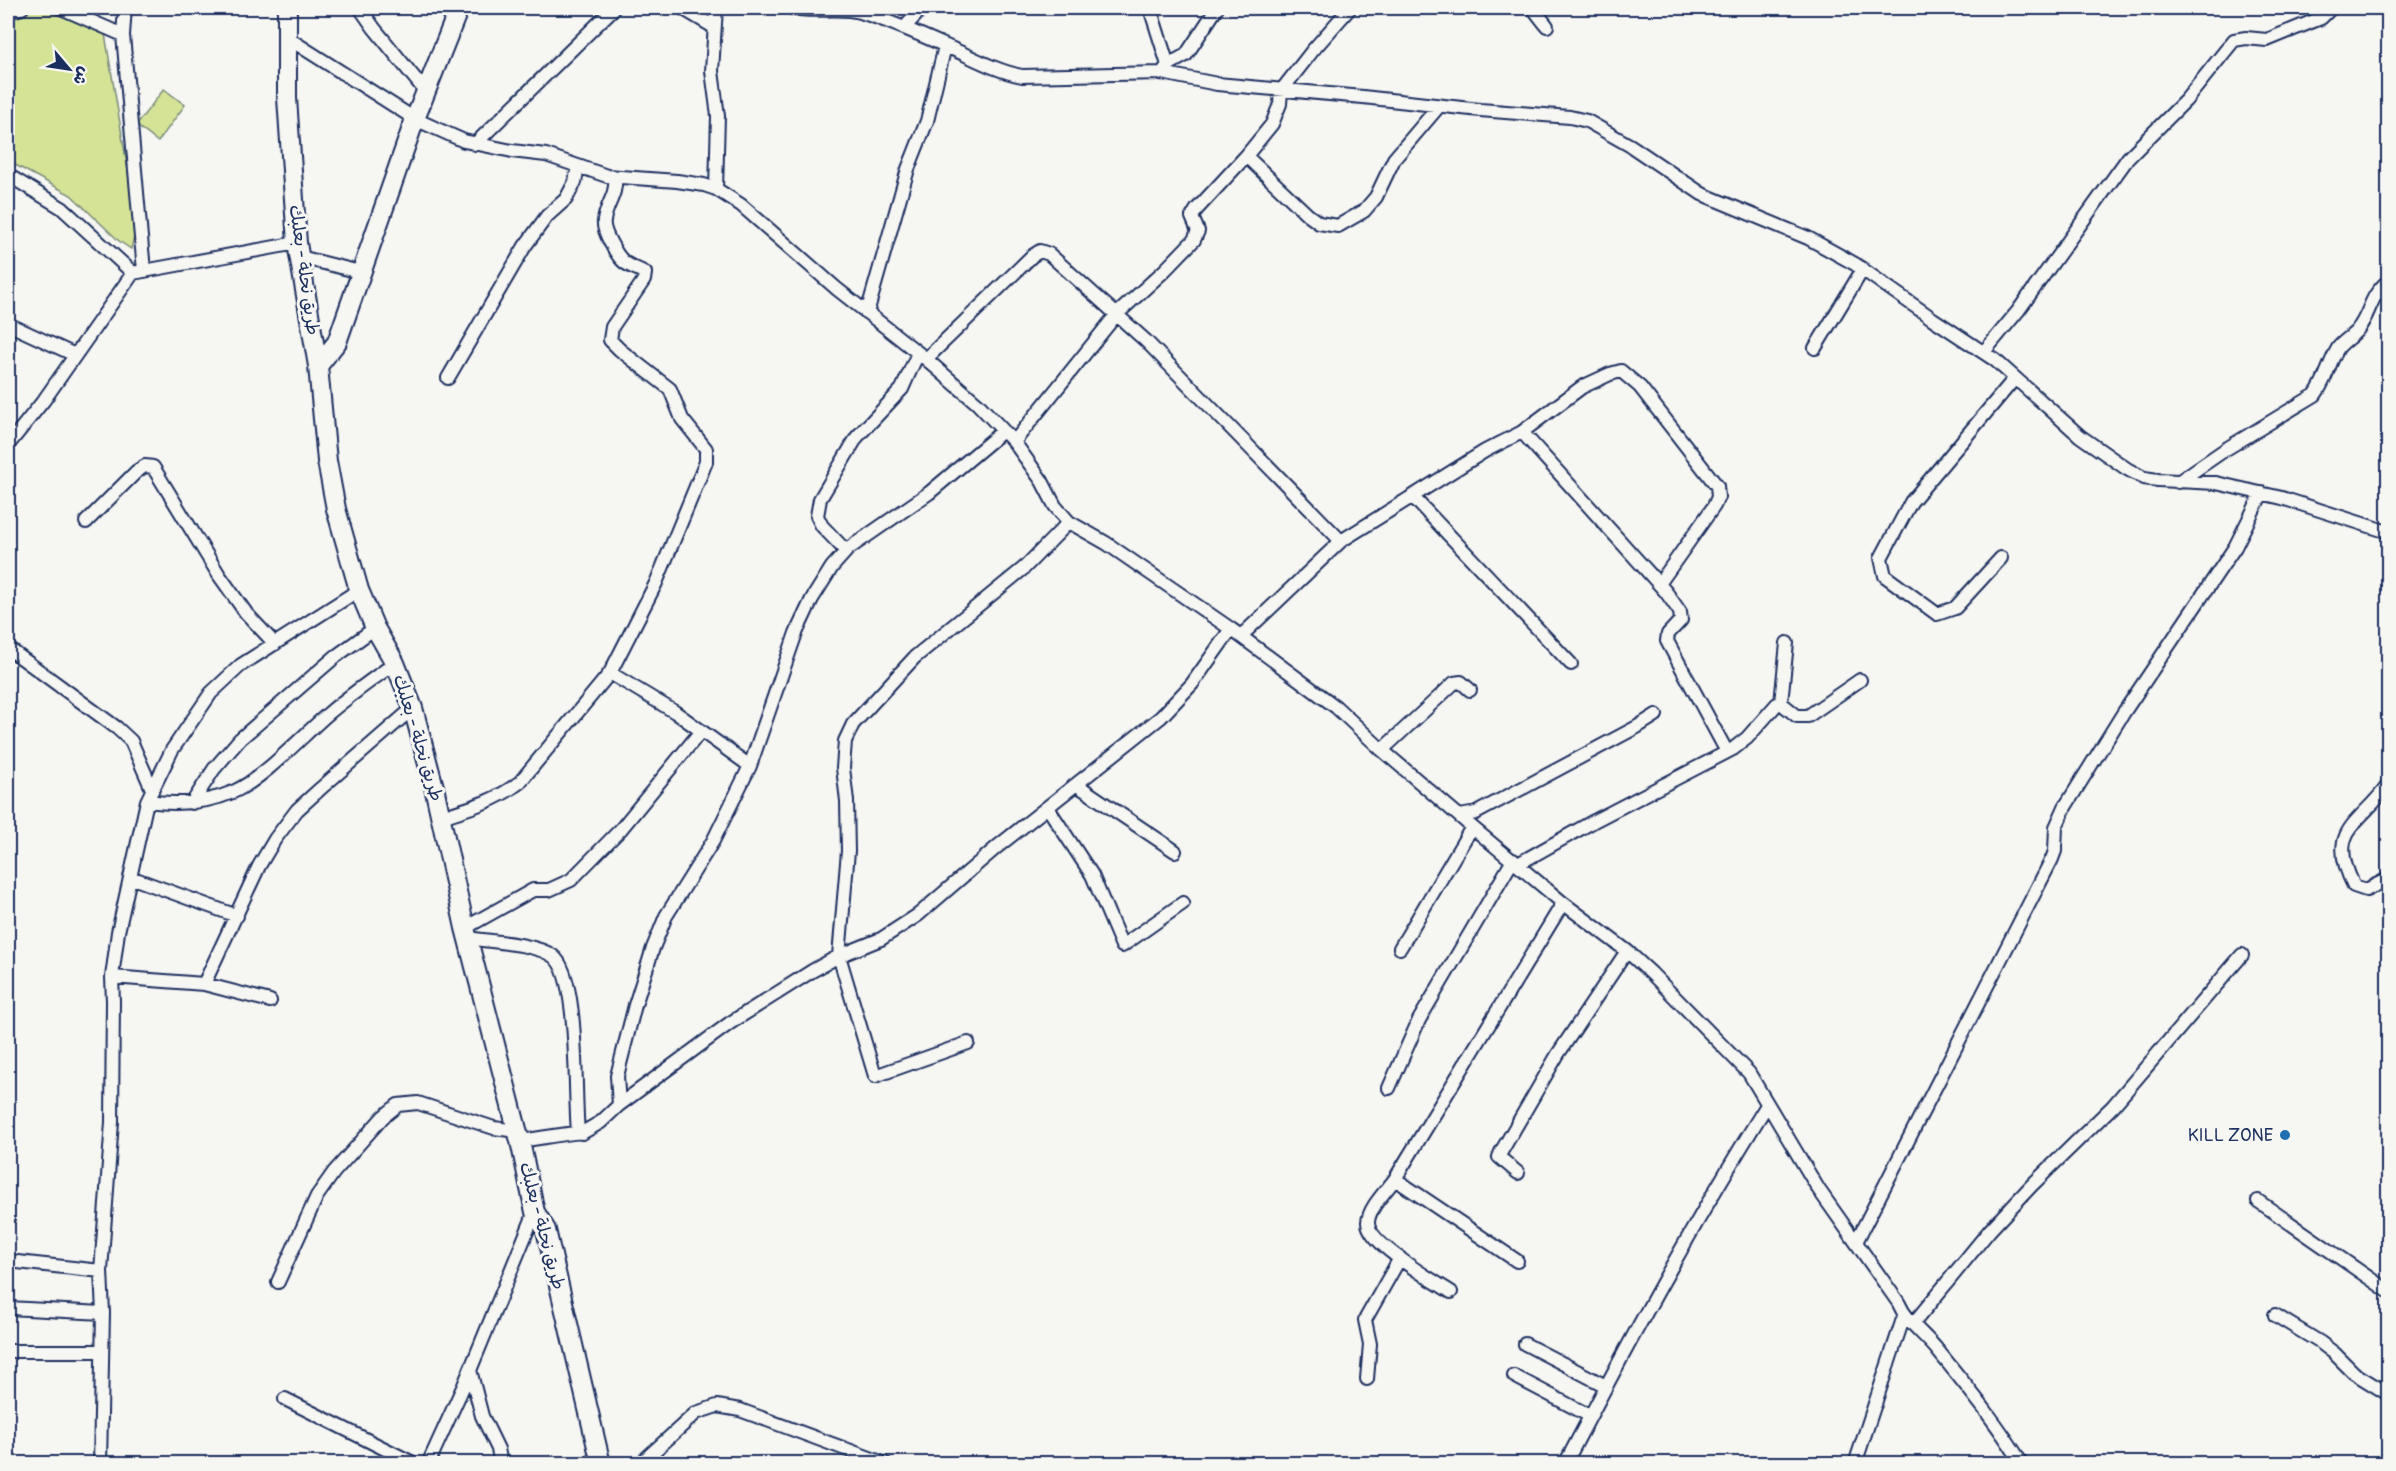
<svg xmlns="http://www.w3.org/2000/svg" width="2396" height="1471" font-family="Pangolin,'Playpen Sans Arabic',sans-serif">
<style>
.green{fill:#d4e396;stroke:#78897a;stroke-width:1.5}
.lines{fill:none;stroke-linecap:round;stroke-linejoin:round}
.street-casing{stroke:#1b2f5e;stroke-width:16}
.secondary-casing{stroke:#1b2f5e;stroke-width:22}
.street{stroke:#f6f6f2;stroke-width:12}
.secondary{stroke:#f6f6f2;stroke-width:18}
.poi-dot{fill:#1f6fb2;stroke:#f6f6f2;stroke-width:2}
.labels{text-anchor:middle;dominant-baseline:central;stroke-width:6;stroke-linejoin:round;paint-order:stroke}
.street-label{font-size:18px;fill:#1b2f5e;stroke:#f6f6f2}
.poi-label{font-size:18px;fill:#1b2f5e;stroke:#f6f6f2;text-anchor:end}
</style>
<rect width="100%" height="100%" fill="#f6f6f2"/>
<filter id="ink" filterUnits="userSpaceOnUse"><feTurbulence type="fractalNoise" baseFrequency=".0167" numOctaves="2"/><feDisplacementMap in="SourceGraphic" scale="12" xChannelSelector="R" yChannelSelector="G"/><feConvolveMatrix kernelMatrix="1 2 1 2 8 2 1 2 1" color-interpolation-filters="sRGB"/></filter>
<g filter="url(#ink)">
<!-- green -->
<path class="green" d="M31,8h12l62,26 32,191 -6,24 -12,-8 -48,-46 -63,-34v-147z
M164,89l21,16 -27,37 -22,-17z"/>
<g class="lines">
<defs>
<path id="street" d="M61,8l62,27
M125,8l-2,27 21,236
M360,8l14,20 52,64
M682,8l32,19
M792,8c23,5 46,-2 68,4 37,11 72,28 106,43 19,9 36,17 56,21l140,-3 55,11 146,13 117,13 90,7 17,4 44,25 71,48 106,44 47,26 78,55 62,41 85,76 47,33 17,9 14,2 58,3 66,15 106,34
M1150,8l18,57
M1533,8l14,18
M8,12l14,-4
M904,28l12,-13 2,-7
M286,37l129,82 49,22 48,10 34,4 61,21 70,5 27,4 12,4 25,16 96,84 89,70 52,45 36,38 28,39 13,25 14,16 37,21 125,86 105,78 46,43 90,77 91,76 64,48 25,23 97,99 70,117 79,112c9,21 27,32 41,50 29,36 59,72 83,112
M1162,73l6,-8 18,-10 31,-47
M475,144l139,-136
M1246,156l62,59 11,8 19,3 26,-15 12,-14 18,-38 45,-53
M8,175l54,33 71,65 164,-30
M716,189l2,-73 -6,-45 4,-63
M300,257l60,15
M867,313l41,-144 19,-48 18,-75
M8,324l67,31
M1815,348l48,-79
M1984,352l34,-41 110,-153 58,-58 48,-60 12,-2 21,2 54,-22 10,-10
M926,359l106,-103 8,-5 9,3 97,87 195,200
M448,378l77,-132 22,-30 19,-17 9,-17 3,-15
M1522,432l144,160 14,20 1,8 -13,14 -1,7 60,111
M1014,442l102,-127 49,-45 29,-30 4,-9 -6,-14 5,-8 49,-53 26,-32 8,-20 1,-13 32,-41 37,-42
M8,445l36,-45 89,-127
M2178,482l48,-33 89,-54c11,-15 14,-32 23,-47 5,-7 15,-12 20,-19 13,-17 11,-32 30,-48
M1412,496l159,168
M86,522l51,-51 8,-5 8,1 66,108 27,38 29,31
M846,551l-24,-25 -5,-10 3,-17 37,-62 45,-48 16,-36
M2001,558l-46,50 -18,6 -52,-38 -4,-18 30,-56 104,-124
M1241,636l100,-95 144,-90 37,-19 60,-45 28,-13 11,-3 19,16 77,99 1,11 -4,9 -55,78
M8,648l109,80 14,13 21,48
M610,673l65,39 75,54
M1781,703l6,-60
M1382,750l72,-67 7,-1 9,8
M1077,785l98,66
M2388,785c-28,40 -63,44 -34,101l12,4 22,-11
M147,801c29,4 58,3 86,-9 29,-12 70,-57 96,-79 21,-18 44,-34 66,-50
M192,803l22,-34 26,-30 95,-82 40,-29
M1048,808l44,67 30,71 61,-43
M1460,816l16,-3 161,-86 19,-12
M441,817c29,-9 55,-16 79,-35l90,-109 46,-90 50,-121v-13l-24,-30 -12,-30 -50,-39 -10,-10 2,-13 32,-47 1,-7c-6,-4 -15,-6 -21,-11 -7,-6 -22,-31 -20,-41 2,-17 13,-25 11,-44
M1518,864l76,-43 139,-72 14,-11 30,-34 4,-1 16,13h11l52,-36
M130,877l107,39
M465,928l68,-38h16l22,-10 50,-51 80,-98
M468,938c23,4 66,5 85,18 27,19 21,142 25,175
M1400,948l72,-121
M112,977l92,7 66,17
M204,984l55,-118 16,-27 22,-29 23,-21 93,-81
M968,1043l-93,33 -36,-120 9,-105 -1,-50 -4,-33 2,-27 8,-17 62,-67 109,-89 45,-46
M1389,1088l30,-68 94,-160
M619,1105l-2,-29 18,-71 18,-57 13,-32 47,-75 37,-75 46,-133 16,-34 20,-32 16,-18 81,-56 74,-62
M520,1141c12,-1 55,-10 62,-8l19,-11 18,-17 111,-82 82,-52 27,-15 42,-17 37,-24 79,-68 164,-130 31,-33 39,-55
M1518,1173l-19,-16 2,-5 57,-98 69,-103
M1395,1179l122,82
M2258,1201l130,90
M1856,1242l196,-383 3,-8 1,-24 9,-20 59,-95 111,-165 27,-54
M8,1261l93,10
M278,1282l39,-86 17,-24 49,-55 15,-12 20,-2 76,25 24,3
M1451,1292c-17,-11 -84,-49 -83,-70 1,-15 19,-32 27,-43l168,-276
M8,1308l95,5
M2275,1315l46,28 13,10 20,20 34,21
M1913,1324l77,-94 42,-45 81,-79 129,-151
M1525,1344l81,42
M8,1351h94
M470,1370l12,46 16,33 3,15
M1514,1376l76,40
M1367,1379l3,-35 -5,-24 35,-62
M285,1399l130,65
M100,1464l3,-151 -2,-42 11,-149 1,-121 -1,-24 6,-45 29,-131 25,-51 39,-57 30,-28 118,-75
M428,1464l36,-79 71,-173
M640,1464l56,-51 21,-7 23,4 146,54
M1565,1464c64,-122 129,-242 202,-359
M1855,1464l49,-148"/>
<path id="secondary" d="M287,8v90l10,145 21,123 9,95 9,48 23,81 16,38 20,35 18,45 21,79 31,141 55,213 15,71 11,18 55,234
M318,366l19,-24 78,-223 44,-111"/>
</defs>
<!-- street casing -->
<use href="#street" class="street-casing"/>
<!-- secondary casing -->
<use href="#secondary" class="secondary-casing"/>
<!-- street -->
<use href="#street" class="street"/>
<!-- secondary -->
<use href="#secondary" class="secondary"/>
</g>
</g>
<!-- markers -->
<circle class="poi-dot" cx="2285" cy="1135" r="6"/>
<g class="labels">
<!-- street labels -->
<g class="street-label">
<text transform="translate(304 270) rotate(82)">طريق نحلة - بعلبك</text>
<text transform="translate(418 738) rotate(73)">طريق نحلة - بعلبك</text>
<text transform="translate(542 1226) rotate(75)">طريق نحلة - بعلبك</text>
</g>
<!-- poi labels -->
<g class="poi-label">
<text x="2273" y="1135">KILL ZONE</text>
</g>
</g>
<!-- margin -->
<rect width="2396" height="1471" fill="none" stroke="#f6f6f2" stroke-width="30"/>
<rect x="15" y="15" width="2366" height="1441" fill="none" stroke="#1b2f5e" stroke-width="2" filter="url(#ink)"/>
<!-- north arrow -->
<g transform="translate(69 69) rotate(119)" stroke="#f6f6f2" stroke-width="4.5" paint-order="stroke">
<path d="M0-4.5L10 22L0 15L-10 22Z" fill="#1b2f5e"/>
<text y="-9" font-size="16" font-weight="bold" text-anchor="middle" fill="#1b2f5e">ش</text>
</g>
</svg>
